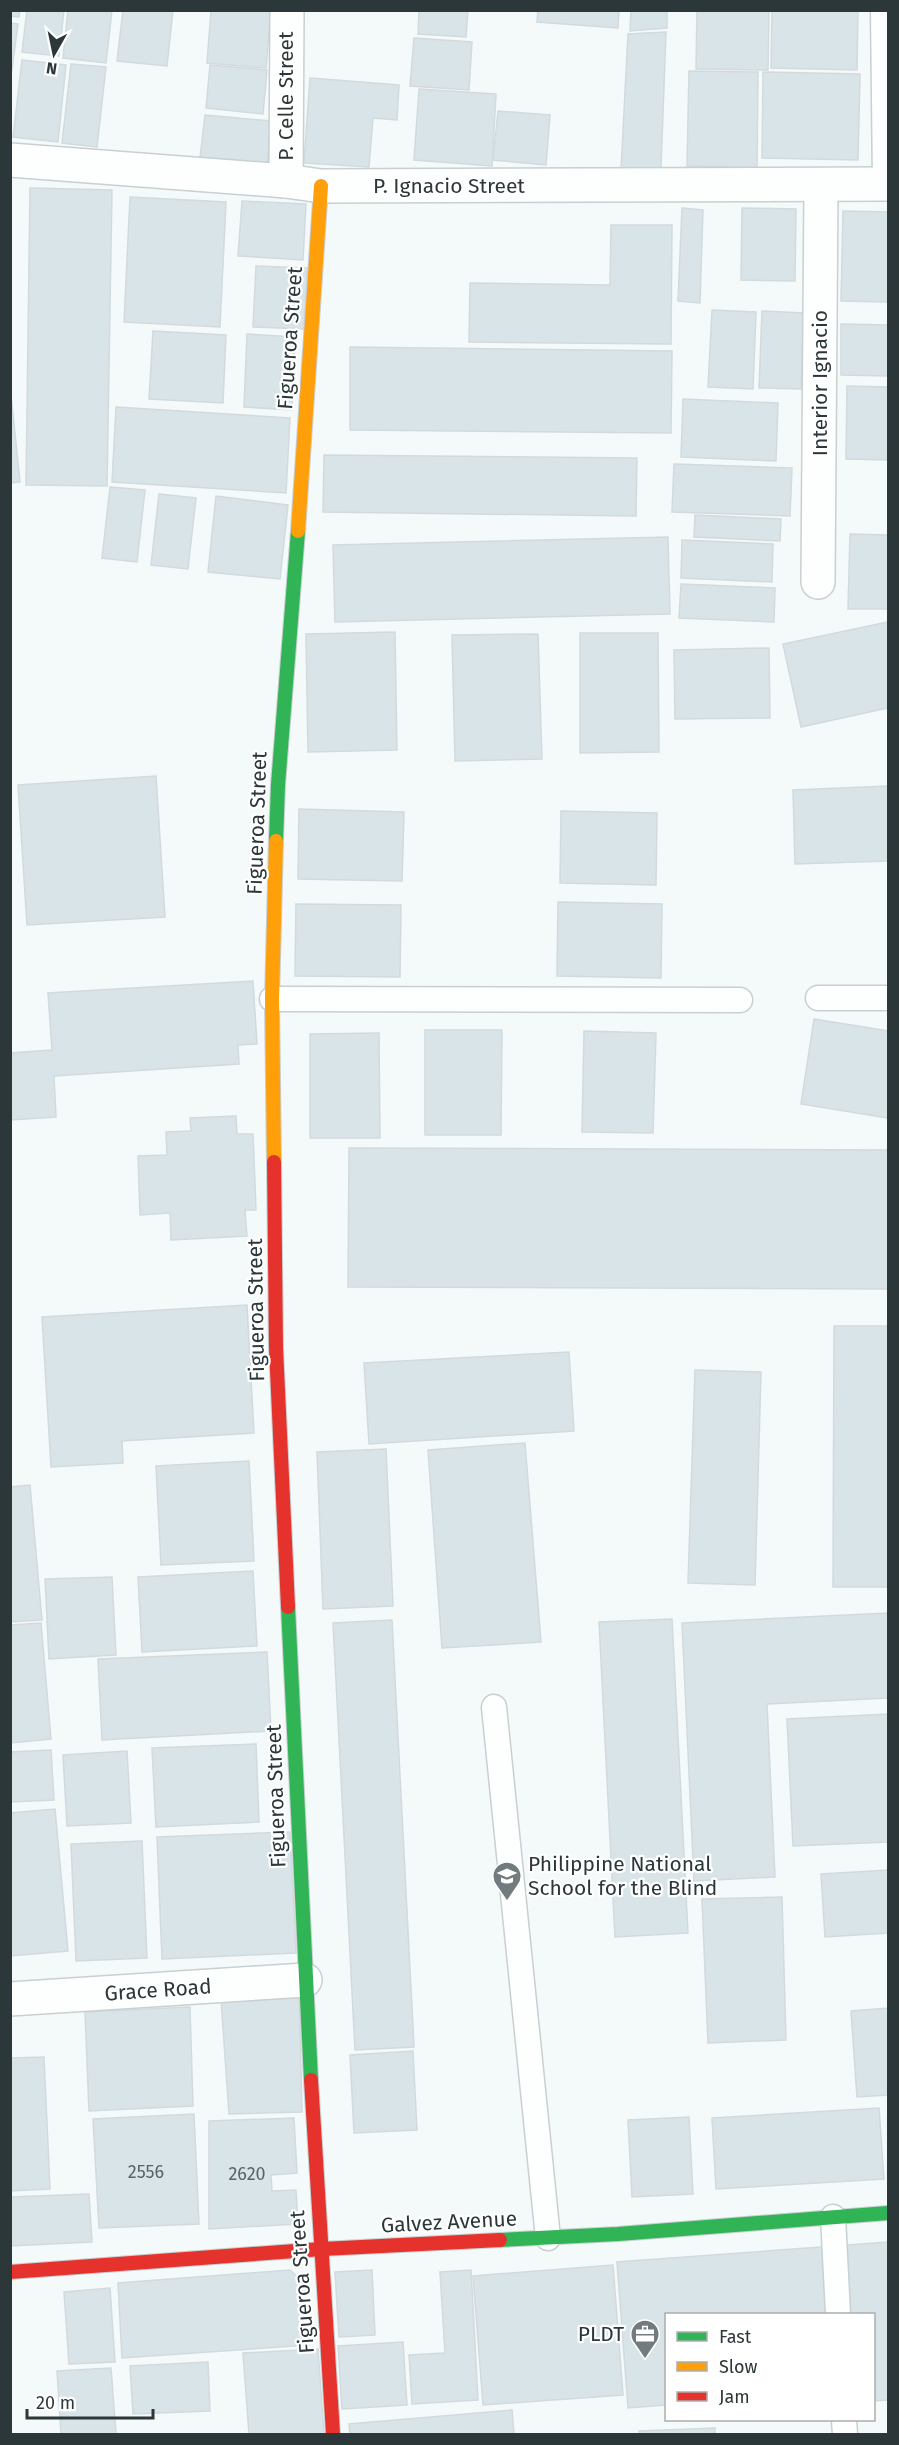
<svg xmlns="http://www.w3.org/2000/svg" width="899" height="2445" viewBox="0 0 899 2445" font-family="'Fira Sans',sans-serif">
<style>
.building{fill:#d9e4e9;stroke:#d3dadd;stroke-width:1.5}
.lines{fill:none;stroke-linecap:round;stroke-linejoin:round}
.lane-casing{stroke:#c8d0d1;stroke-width:27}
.street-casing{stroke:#c8d0d1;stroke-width:36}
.fast-casing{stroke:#c8d0d1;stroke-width:16}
.slow-casing{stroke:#c8d0d1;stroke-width:16}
.jam-casing{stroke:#c8d0d1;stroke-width:16}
.lane{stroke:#fdfefe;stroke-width:24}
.street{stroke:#fdfefe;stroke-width:33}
.fast{stroke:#30b455;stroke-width:14}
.slow{stroke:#ff9f0a;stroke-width:14}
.jam{stroke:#e5322d;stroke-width:14}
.labels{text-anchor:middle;stroke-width:4.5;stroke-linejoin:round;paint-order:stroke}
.number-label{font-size:18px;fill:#596467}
.street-label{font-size:21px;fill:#2c3739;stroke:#fff}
.poi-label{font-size:21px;fill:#2c3739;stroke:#fff;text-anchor:start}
</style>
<rect width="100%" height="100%" fill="#f4f9fa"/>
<g class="building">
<path d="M10 10H20L19 17 10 16Z"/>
<path d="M27 10H64L59 56 22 52Z"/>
<path d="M68 10H112L106 63 63 58Z"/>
<path d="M123 10H173L167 66 117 61Z"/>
<path d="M211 10H271L266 68 207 63Z"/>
<path d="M419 10H468L466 37 418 34Z"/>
<path d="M538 10H619L618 28 537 22Z"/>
<path d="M631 10H667V28L630 31Z"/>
<path d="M697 10H769L768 70 696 69Z"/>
<path d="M772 10H858L857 70 771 68Z"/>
<path d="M10 23 18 24 10 84Z"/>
<path d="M666 32 661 168 621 170 628 34Z"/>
<path d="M414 38 472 42 469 90 410 86Z"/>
<path d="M22 60 66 65 58 142 13 137Z"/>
<path d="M71 64 106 67 97 147 62 143Z"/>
<path d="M210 65 267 70 263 114 206 108Z"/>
<path d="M689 71 758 72 757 168 687 166Z"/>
<path d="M763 72 860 74 858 160 762 158Z"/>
<path d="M310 78 399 85 397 120 373 118 369 167 304 163Z"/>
<path d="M419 89 496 94 492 166 414 160Z"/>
<path d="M498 111 550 115 546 165 493 160Z"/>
<path d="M205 115 271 121 267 165 200 158Z"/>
<path d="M30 188 112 190 107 486 26 485Z"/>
<path d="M130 197 226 202 220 327 124 322Z"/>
<path d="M242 201 306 204 303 260 238 256Z"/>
<path d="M682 208 703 210 700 303 678 301Z"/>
<path d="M742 208 796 209 795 281 741 280Z"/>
<path d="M843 211 888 212V302L841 301Z"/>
<path d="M611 225H672L671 344 469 342 470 283 610 285Z"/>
<path d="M256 266 307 268 304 329 253 327Z"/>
<path d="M712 310 756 312 753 389 708 387Z"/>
<path d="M762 311 804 313 801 389 759 388Z"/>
<path d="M841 324 888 325V376L841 375Z"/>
<path d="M153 331 226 335 223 403 149 399Z"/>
<path d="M247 334 295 337 292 410 244 407Z"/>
<path d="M350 347 672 351 671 433 350 430Z"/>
<path d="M10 385 20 482 10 483Z"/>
<path d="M847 386 888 387V460L846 459Z"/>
<path d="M683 399 778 403 776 461 681 457Z"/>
<path d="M116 407 290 418 286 493 112 482Z"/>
<path d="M324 455 637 458 636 516 323 512Z"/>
<path d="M674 464 792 468 790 516 672 512Z"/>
<path d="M110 487 145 490 137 562 102 558Z"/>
<path d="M159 494 196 498 188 569 151 565Z"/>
<path d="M216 496 288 505 280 579 208 572Z"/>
<path d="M695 515 781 519 780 541 694 537Z"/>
<path d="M850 534 888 535V609H848Z"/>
<path d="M668 537 670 614 335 622 333 545Z"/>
<path d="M682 540 773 544 772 582 681 578Z"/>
<path d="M681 584 775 588 774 622 679 618Z"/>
<path d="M888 622V708L801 727 783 644Z"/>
<path d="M395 632 397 750 308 752 306 634Z"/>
<path d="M580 633H658L659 752 580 753Z"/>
<path d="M538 634 542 759 455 761 452 635Z"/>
<path d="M769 648 770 718 675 719 674 650Z"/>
<path d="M156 776 165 917 27 925 18 785Z"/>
<path d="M888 786V861L795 864 793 790Z"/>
<path d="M299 809 404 812 402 881 298 879Z"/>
<path d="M561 811 657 813 656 885 560 883Z"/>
<path d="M558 902 662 904 661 978 557 976Z"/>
<path d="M296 904 401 905 400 977 295 976Z"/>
<path d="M253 981 257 1044 238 1045 239 1064 54 1076 56 1117 10 1120V1053L52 1050 48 993Z"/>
<path d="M814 1019 888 1031V1118L801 1104Z"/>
<path d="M425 1030H502L501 1135H425Z"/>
<path d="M584 1031 656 1033 653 1133 582 1132Z"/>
<path d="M379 1033 380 1138H310V1034Z"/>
<path d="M236 1116 237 1134H253L256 1210H245L247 1236 171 1240 170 1213 140 1215 138 1156 167 1155 166 1132 191 1131 190 1118Z"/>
<path d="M349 1148 888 1150V1289L348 1287Z"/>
<path d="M247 1305 254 1433 122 1441 123 1463 51 1467 42 1317Z"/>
<path d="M834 1326H888V1587H833Z"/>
<path d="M569 1352 574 1431 369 1444 364 1363Z"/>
<path d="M695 1370 761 1372 755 1585 688 1583Z"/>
<path d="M525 1443 541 1642 442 1648 428 1450Z"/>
<path d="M386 1449 393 1606 323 1609 317 1452Z"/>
<path d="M249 1461 254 1561 161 1565 156 1466Z"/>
<path d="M30 1485 42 1620 10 1622V1487Z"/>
<path d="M253 1571 257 1646 142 1652 138 1577Z"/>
<path d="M112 1577 116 1655 49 1659 45 1579Z"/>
<path d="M888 1613V1698L767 1704 775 1877 694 1881 682 1623Z"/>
<path d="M672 1619 688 1933 615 1937 599 1622Z"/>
<path d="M392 1620 414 2047 355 2050 333 1623Z"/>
<path d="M41 1623 51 1739 10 1743V1625Z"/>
<path d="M267 1652 271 1731 102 1740 98 1659Z"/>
<path d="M888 1714V1842L793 1846 787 1719Z"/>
<path d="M256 1744 259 1822 156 1827 152 1748Z"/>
<path d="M51 1750 54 1800 10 1802V1752Z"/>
<path d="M127 1751 131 1823 67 1826 63 1755Z"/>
<path d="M55 1809 68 1951 10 1956V1813Z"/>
<path d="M290 1832 296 1953 162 1959 157 1837Z"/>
<path d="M142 1841 147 1958 76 1961 71 1844Z"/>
<path d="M888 1870V1933L825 1937 821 1874Z"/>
<path d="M782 1897 786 2040 708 2043 702 1899Z"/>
<path d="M299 1989 302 2112 229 2114 221 1999Z"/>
<path d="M190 2007 193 2106 89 2111 85 2012Z"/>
<path d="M888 2008V2095L857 2097 851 2011Z"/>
<path d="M413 2051 417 2130 354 2133 350 2055Z"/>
<path d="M44 2057 50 2189 10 2191V2058Z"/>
<path d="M879 2108 884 2179 716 2189 712 2118Z"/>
<path d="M194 2114 199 2224 99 2228 93 2119Z"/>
<path d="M689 2117 693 2194 632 2197 628 2120Z"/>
<path d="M294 2118 297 2173 271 2175 272 2191 296 2190 298 2224 209 2229V2121Z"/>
<path d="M89 2194 92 2242 10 2246V2197Z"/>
<path d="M888 2242V2400L874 2401V2314H666V2405L628 2408 617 2262Z"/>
<path d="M613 2265 623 2395 483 2405 473 2276Z"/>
<path d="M290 2270 306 2284 309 2345 122 2358 118 2283Z"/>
<path d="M372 2270 375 2335 339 2337 335 2272Z"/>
<path d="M471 2270 478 2400 412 2404 409 2355 445 2353 440 2272Z"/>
<path d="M110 2288 115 2362 69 2364 64 2292Z"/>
<path d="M403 2342 407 2405 342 2409 338 2346Z"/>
<path d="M318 2349 324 2434H249L243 2353Z"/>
<path d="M208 2362 210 2411 133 2414 130 2366Z"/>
<path d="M111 2368 116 2434H61L57 2371Z"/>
<path d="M512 2410 514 2434H350L349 2424Z"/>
<path d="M715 2428V2434H640L639 2431Z"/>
</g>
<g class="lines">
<g class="lane-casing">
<g id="lane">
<path d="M883 10 885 184"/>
<path d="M818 998H888"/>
<path d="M272 999 740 1000"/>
<path d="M494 1707 548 2238"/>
<path d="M833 2217 838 2314"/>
<path d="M844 2420 845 2434"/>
</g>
</g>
<g class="street-casing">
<g id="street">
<path d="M10 160 286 181 321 186 888 184"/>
<path d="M286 181 287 10"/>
<path d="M818 582 821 185"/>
<path d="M10 1999 305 1980"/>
</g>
</g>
<g class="fast-casing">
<g id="fast">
<path d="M276 841 278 785 298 531"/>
<path d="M288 1607 311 2080"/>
<path d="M500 2240 618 2234 888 2213"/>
</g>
</g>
<g class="slow-casing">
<g id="slow">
<path d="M298 531 321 186"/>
<path d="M274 1162 272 999 276 841"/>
</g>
</g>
<g class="jam-casing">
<g id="jam">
<path d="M274 1162 276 1348 288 1607"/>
<path d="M311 2080 333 2434"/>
<path d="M10 2272 322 2249 500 2240"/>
</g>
</g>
<use href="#lane" class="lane"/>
<use href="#street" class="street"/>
<use href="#fast" class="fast"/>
<use href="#slow" class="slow"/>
<use href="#jam" class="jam"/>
</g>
<defs>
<g id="school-pin" transform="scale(1.5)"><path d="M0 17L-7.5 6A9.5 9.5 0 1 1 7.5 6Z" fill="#727b7d" stroke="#fff"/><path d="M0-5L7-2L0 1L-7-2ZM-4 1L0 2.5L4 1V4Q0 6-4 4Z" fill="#fff"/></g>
<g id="office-pin" transform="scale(1.5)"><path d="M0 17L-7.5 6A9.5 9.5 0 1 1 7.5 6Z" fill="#727b7d" stroke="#fff"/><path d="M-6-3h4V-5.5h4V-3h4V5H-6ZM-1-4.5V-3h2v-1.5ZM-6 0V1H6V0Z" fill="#fff"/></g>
</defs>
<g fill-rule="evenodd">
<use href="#school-pin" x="507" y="1876"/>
<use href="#office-pin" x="645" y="2334"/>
</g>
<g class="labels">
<g class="number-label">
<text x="146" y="2178">2556</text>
<text x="247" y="2180">2620</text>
</g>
<g class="street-label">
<text transform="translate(286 96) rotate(-90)" y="7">P. Celle Street</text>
<text x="449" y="193">P. Ignacio Street</text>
<text transform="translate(290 338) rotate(-86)" y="7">Figueroa Street</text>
<text transform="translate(820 383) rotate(-90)" y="7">Interior Ignacio</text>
<text transform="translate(257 823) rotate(-88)" y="7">Figueroa Street</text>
<text transform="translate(256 1310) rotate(-91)" y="7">Figueroa Street</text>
<text transform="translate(276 1796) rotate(-92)" y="7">Figueroa Street</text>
<text transform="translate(158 1990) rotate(-4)" y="7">Grace Road</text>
<text transform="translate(449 2222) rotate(-3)" y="7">Galvez Avenue</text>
<text transform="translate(302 2282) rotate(-94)" y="7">Figueroa Street</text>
</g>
<g class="poi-label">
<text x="528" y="1871">Philippine National<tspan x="528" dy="24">School for the Blind</tspan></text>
<text x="624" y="2341" text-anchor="end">PLDT</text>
</g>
</g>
<rect width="899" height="2445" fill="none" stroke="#2c3739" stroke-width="24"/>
<rect x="665" y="2313" width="210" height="108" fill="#ffffff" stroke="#abafb0" stroke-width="1.5"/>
<rect x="677" y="2332" width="30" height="9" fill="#30b455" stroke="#abafb0" stroke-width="1.5"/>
<text x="719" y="2343" font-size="18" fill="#2c3739">Fast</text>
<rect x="677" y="2362" width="30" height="9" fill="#ff9f0a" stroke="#abafb0" stroke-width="1.5"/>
<text x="719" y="2373" font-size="18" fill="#2c3739">Slow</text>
<rect x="677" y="2392" width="30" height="9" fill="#e5322d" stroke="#abafb0" stroke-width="1.5"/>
<text x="719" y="2403" font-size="18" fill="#2c3739">Jam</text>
<g transform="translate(54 54) rotate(189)" stroke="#ffffff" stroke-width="4.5" paint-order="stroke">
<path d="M0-4.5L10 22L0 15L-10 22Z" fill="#2c3739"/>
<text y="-9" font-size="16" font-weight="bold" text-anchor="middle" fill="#2c3739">N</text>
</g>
<path d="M27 2409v9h126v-9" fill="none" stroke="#2c3739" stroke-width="3"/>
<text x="36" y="2409" font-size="18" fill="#2c3739" stroke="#ffffff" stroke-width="4.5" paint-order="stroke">20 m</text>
</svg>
